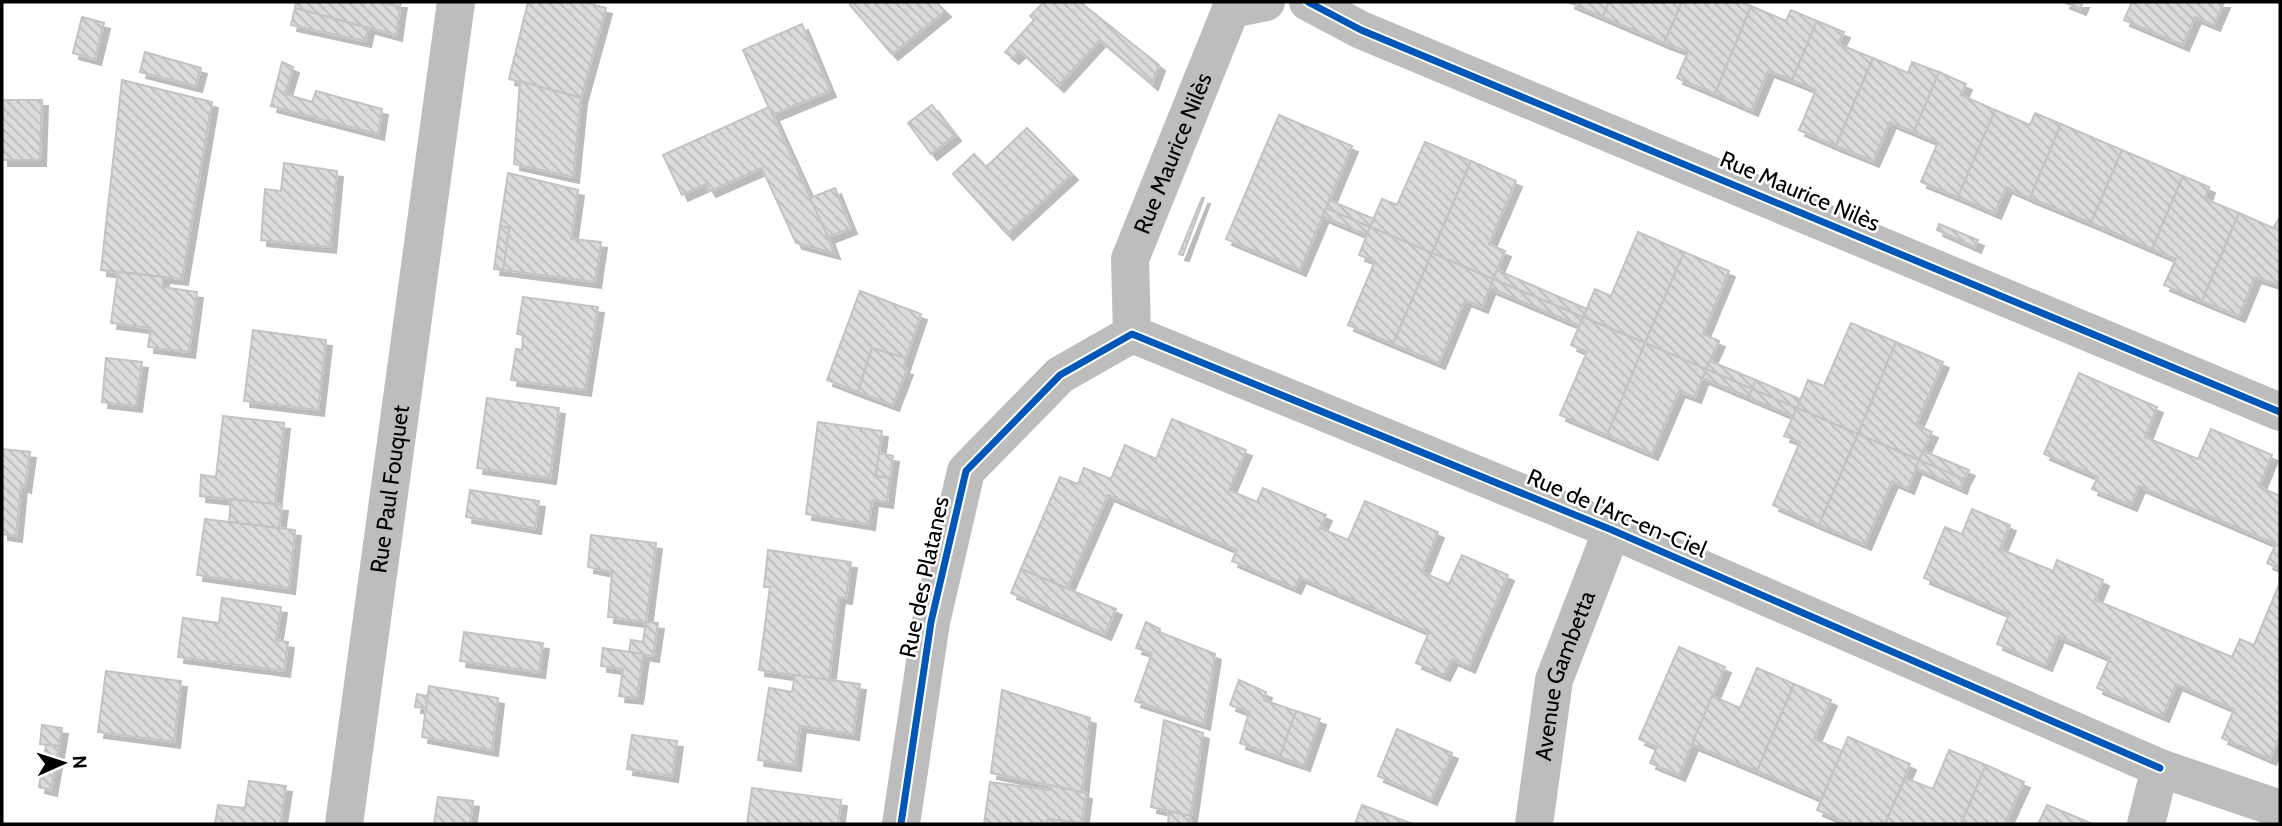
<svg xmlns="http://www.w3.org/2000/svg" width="2282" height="826" viewBox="0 0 2282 826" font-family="Cabin,sans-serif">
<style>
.building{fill:url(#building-back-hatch);stroke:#c3c3c3;stroke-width:2;filter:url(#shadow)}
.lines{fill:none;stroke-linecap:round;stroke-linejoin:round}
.minor{stroke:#bdbdbd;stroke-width:38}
.cycleway-casing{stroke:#fff;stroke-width:11}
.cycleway{stroke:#0057b8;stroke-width:7}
.labels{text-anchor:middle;stroke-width:5;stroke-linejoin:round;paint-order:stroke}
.street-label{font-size:23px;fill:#000;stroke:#fff}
</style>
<defs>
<pattern id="building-back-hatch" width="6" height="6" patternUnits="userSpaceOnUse" patternTransform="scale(1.75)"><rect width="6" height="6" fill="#dbdbdb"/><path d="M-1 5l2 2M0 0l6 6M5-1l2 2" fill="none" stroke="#bababa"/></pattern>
<filter id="shadow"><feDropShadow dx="6" dy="6" stdDeviation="0" flood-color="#0004"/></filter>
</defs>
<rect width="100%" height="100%" fill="#fff"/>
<g class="building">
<path d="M296 2H380L400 7 396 35 295 8Z"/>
<path d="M380 2H401L400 7Z"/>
<path d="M528 2H583L606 8 581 98 509 79Z"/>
<path d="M853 2H936L945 11 892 54 850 5Z"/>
<path d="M1044 2H1080L1159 65 1152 84 1100 40 1058 86 1020 51 1013 58 1005 52 1034 20 1030 16Z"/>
<path d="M1568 2H1609L1603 17Z"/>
<path d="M1609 2H1682L1664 43 1603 17Z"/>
<path d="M1682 2H1740L1751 6 1715 94 1677 78 1688 52 1664 43Z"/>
<path d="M2063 2H2083L2080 9Z"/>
<path d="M2132 2H2224L2214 25 2195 17 2183 45 2124 20Z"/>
<path d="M1751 6 1786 21 1791 10 1817 21 1792 80 1768 71 1752 110 1715 94Z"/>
<path d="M295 8 368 28 365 41 291 25Z"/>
<path d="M82 17 104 23 95 59 73 53Z"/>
<path d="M1817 21 1844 32 1838 44 1873 58 1836 146 1799 130 1816 90 1792 80Z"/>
<path d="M802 24 830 91 772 115 743 50Z"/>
<path d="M145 52 201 68 196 86 140 72Z"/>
<path d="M1873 58 1908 73 1912 62 1939 72 1914 132 1890 122 1873 161 1836 146Z"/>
<path d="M282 62 293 67 285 94 312 102 316 91 382 109 378 134 271 106Z"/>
<path d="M1939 72 1966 84 1961 95 1995 110 1958 197 1921 182 1938 142 1914 132Z"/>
<path d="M122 80 212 102 182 279 101 270Z"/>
<path d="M520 81 581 98 573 177 514 164Z"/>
<path d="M2 100H42L40 160H2Z"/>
<path d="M932 105 955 135 931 154 908 123Z"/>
<path d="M769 107 828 237 834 253 796 243 762 168 710 191 706 184 682 195 663 155Z"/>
<path d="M1995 110 2030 125 2035 113 2061 124 2030 198 2006 187 1995 213 1958 197Z"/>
<path d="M1279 115 1352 146 1300 270 1226 239Z"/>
<path d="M2061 124 2122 150 2091 223 2030 198Z"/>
<path d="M1027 128 1072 174 1007 234 953 174 974 154 986 167Z"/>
<path d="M1425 142 1471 161 1432 253 1370 227 1382 199 1397 205Z"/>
<path d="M2122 150 2183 176 2152 249 2091 223Z"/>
<path d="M1471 161 1516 181 1489 244 1505 251 1493 279 1432 253Z"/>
<path d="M284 163 337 171 330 247 261 240 265 189 281 191Z"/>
<path d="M508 173 578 190 571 239 601 242 595 282 503 270 509 228 500 226Z"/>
<path d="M2183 176 2209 187 2205 199 2239 213 2202 301 2164 285 2176 259 2152 249Z"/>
<path d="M835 188 851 228 828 237 810 198Z"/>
<path d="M1202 198H1204L1183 255 1179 254Z"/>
<path d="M1329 200 1374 219 1370 227 1326 208Z"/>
<path d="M1326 208 1370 227 1367 235 1322 216Z"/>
<path d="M2239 213 2273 228 2280 217V285L2255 277 2239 316 2202 301Z"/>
<path d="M1939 224 1978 240 1975 247 1937 230Z"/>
<path d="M500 226 509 228 503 270 494 269Z"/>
<path d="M1370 227 1432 253 1393 344 1348 325 1375 261 1359 255Z"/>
<path d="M1638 232 1684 252 1645 343 1583 317 1595 289 1611 296Z"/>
<path d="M1684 252 1729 271 1703 334 1719 341 1706 369 1645 343Z"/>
<path d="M1432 253 1493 279 1482 307 1465 300 1439 363 1393 344Z"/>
<path d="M1497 270 1587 309 1583 317 1493 279Z"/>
<path d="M118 272 163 277V287L197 292 189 352 148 347 151 328 111 323Z"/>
<path d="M1493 279 1583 317 1580 326 1490 288Z"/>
<path d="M860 291 921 314 906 358 872 348 858 392 827 380Z"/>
<path d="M523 297 598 307 585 390 511 380 516 349 522 350 523 335 517 334Z"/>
<path d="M1583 317 1645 343 1607 435 1560 415 1587 352 1571 345Z"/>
<path d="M1851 323 1896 342 1858 434 1797 408 1808 380 1824 386Z"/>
<path d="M253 330 326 340 318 410 244 401Z"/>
<path d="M1896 342 1943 362 1916 425 1932 432 1919 460 1858 434Z"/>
<path d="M1645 343 1706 369 1695 397 1679 391 1652 454 1607 435Z"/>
<path d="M872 348 906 358 903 368 907 369 893 405 858 392Z"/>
<path d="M106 358 142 362 136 406 102 402Z"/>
<path d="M1710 361 1756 380 1752 389 1706 369Z"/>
<path d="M1706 369 1752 389 1748 397 1703 378Z"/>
<path d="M2079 373 2157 407 2145 437 2198 459 2211 429 2272 455 2259 487 2280 496V569L2267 563 2276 544 2139 486 2131 505 2092 489 2098 477 2044 454Z"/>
<path d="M1756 380 1800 399 1797 408 1752 389Z"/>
<path d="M1752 389 1797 408 1793 416 1748 397Z"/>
<path d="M487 398 559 408 550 478 477 468Z"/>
<path d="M1797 408 1858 434 1819 525 1773 505 1800 442 1784 436Z"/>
<path d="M223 416 284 423 275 504 200 496 201 475 216 477Z"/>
<path d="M1172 419 1246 450 1229 490 1257 502 1263 488 1326 515 1320 528 1348 540 1365 501 1438 532 1422 572 1449 584 1462 555 1508 575 1469 667 1452 659 1444 675 1416 663 1429 632 1300 577 1295 588 1232 561 1237 550 1108 495 1067 588 1021 569 1060 477 1078 484 1084 468 1111 479 1125 445 1156 459Z"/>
<path d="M818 422 882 431 876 476 890 478 887 502 872 500 869 524 806 514Z"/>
<path d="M1858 434 1919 460 1908 488 1892 481 1865 544 1819 525Z"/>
<path d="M2 449 30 452 25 487 21 485 16 536 2 534Z"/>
<path d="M1923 451 1969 470 1964 479 1919 460Z"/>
<path d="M879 453 893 456 890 478 876 476Z"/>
<path d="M1919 460 1964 479 1961 488 1916 468Z"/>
<path d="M470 490 539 501 535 528 466 517Z"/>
<path d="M231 499 282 505 279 528 229 522Z"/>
<path d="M1972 509 2010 525 2000 549 2053 571 2057 560 2103 580 2095 600 2232 657 2240 639 2254 645 2280 582V734L2270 759 2222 738 2234 709 2176 684 2163 716 2097 688 2110 658 2058 636 2046 665 1997 644 2009 614 1924 578 1945 527 1962 534Z"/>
<path d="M205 519 295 530 289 588 197 575Z"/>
<path d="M591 535 656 543 646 622 608 617 612 572 588 567Z"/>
<path d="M768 550 851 562 846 598 839 597 829 680 759 670 770 587H764Z"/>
<path d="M1021 569 1116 609 1105 634 1011 593Z"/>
<path d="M222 598 281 607 276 640 288 642 284 671 178 657 183 618 219 623Z"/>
<path d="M646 622 658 623 653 656 629 652 631 640 643 642Z"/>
<path d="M1146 622 1160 629 1159 632 1215 654 1204 724 1135 701 1152 653 1136 648Z"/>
<path d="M464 632 543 643 539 672 460 661Z"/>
<path d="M1679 647 1725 667 1679 775 1650 763 1657 747 1639 739Z"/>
<path d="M603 648 643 654 637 698 619 696 623 669 601 666Z"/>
<path d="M1757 668 1794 684 1757 771 1692 744 1712 696 1740 708Z"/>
<path d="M106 671 181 681 174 742 98 732Z"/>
<path d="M795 675 860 684 853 734 800 726 795 765 758 760 769 688 792 692Z"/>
<path d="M1239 680 1266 692 1264 700 1296 711 1280 757 1240 743 1249 712 1230 705Z"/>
<path d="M1794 684 1831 700 1814 739 1842 751 1822 799 1757 771Z"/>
<path d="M429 686 498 698 492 750 422 737Z"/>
<path d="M1002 690 1090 718 1082 792 991 773Z"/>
<path d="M417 694 427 696 426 708 415 707Z"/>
<path d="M1296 711 1320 719 1304 765 1280 757Z"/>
<path d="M1164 720 1203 733 1191 816 1151 807Z"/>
<path d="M42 725 62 728 59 746 40 744Z"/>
<path d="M1397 729 1452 753 1431 799 1378 776Z"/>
<path d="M632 735 677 741 672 776 627 769Z"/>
<path d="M1848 737 1910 764 1885 824H1849L1817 810Z"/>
<path d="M46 745 59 746 51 790 39 787Z"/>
<path d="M1949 750 1986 765 1961 824H1885L1905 778 1933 789Z"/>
<path d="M1986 765 2024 782 2006 821 2015 824H1961Z"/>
<path d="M249 781 286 786 280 824H215L218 805 245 808Z"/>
<path d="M990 782 1049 790 1050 785 1086 793 1082 823 1048 819 1047 824H984Z"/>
<path d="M752 788 841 800 838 824H747Z"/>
<path d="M438 797 473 801 470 824H434Z"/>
<path d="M1362 805 1413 824H1355Z"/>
<path d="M2047 805 2093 824H2038Z"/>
<path d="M1169 811 1191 816 1190 824H1168Z"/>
<path d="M1048 819 1082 823 1081 824H1047Z"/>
</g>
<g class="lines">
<g class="minor">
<path d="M1308 2 1361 30 2280 412"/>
<path id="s1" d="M1132 334 1130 259 1231 9 1266 2"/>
<path id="s2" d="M344 824 456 2"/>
<path d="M901 824 931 622 966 471 1060 375 1132 334 1612 530 2160 768"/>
<path id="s3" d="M1534 824 1554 680 1612 530"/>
<path d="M2146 824 2160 768 2280 809"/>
</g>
<g class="cycleway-casing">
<g id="cycleway">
<path d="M1308 2 1361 30 2280 412"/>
<path d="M901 824 931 622 966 471 1060 375 1132 334 1612 530 2160 768"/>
</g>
</g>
<use href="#cycleway" class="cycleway"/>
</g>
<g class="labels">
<g class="street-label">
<text dy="8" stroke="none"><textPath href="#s1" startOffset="189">Rue Maurice Nilès</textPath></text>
<text transform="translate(1800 191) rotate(23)" y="8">Rue Maurice Nilès</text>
<text dy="8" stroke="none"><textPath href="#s2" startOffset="338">Rue Paul Fouquet</textPath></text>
<text transform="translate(1617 513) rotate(23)" y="8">Rue de l'Arc-en-Ciel</text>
<text transform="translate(924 577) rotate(-78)" y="8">Rue des Platanes</text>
<text dy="8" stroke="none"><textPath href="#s3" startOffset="152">Avenue Gambetta</textPath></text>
</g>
</g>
<rect width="2282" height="826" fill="none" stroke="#000000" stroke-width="7"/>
<g transform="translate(63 763) rotate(87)" stroke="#ffffff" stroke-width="5" paint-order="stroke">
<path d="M0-5L12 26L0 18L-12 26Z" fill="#000000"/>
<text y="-10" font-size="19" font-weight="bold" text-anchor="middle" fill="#000000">N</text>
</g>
</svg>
